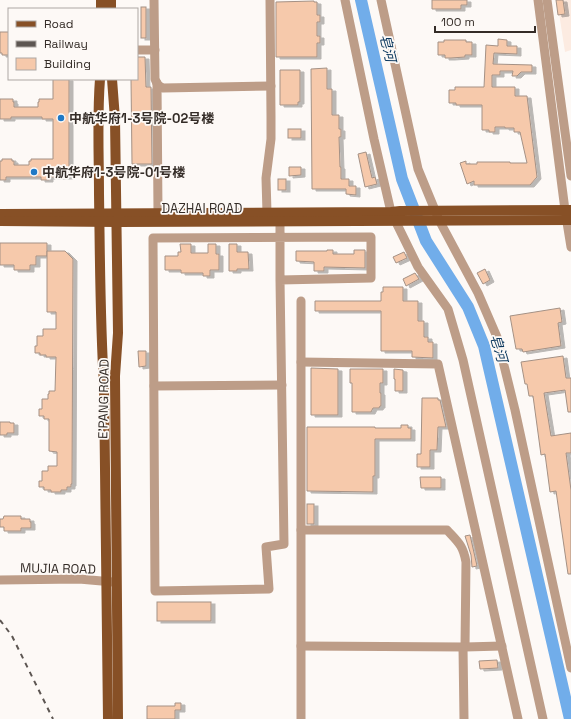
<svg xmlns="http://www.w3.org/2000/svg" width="571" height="719" viewBox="0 0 571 719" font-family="'Space Grotesk','Noto Sans SC',sans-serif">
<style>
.built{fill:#fcebe1}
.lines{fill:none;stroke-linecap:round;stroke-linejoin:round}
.river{stroke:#71adea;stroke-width:12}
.building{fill:#f6c9ab;stroke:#a49185;filter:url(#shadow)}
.minor{stroke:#bd9d88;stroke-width:9}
.major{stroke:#875026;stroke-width:10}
.rail{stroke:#5d5652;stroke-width:2;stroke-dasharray:5 5;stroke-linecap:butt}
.poi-dot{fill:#1f79c6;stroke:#fdf9f6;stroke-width:1.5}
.labels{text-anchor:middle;stroke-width:3.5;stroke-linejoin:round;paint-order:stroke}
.poi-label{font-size:13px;font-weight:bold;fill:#342c27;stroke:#fdf9f6;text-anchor:start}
.street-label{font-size:13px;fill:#342c27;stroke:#fdf9f6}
.water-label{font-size:14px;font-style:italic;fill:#09365d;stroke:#fdf9f6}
</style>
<defs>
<filter id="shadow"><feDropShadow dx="4" dy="2" stdDeviation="0" flood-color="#0004"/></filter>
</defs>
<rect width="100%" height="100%" fill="#fdf9f6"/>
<path class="built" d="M557 0H571V50L565 52Z"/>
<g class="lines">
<path class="river" d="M361 0 402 179 426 241 468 307 484 346 570 719"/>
</g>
<g class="building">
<path d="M432 0H467V5H461V9H432Z"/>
<path d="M556 0H563L565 14 558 15Z"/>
<path d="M314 1V2H317V15H320V22H317V36H320V43H317V57H276V2Z"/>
<rect x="141" y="7" width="5" height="31"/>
<path d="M0 32H9V55H2V53H0Z"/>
<path d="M498 39 507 40V46H517V54L494 53 493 64 532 65V72H521L517 76H512L513 71H500V75H492V87H515V96H527L537 177 530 185H474V181L467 184 460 163 466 161V164H477V162H510V163H527L520 132H514V128H505V127H495V132H489V130H482V105H456V103H449V90H455V87H484L486 45 498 46Z"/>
<path d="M444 40H466V42H472V55H465V57L451 58H445V55H438V42H444Z"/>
<path d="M137 57H145L146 87H151L152 164H132L131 79H137Z"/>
<path d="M327 68V89H332V115H339V129H341V137H339L340 167H341V179H349V186H356V195L346 194V189H312L311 69Z"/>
<path d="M280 70H300V102H298V105H280Z"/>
<path d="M53 79H69V177H49V180H41V177H6V180H0V161H2V159H12V161H14V165H29V161H31V159H53V119H42V117H11V119H0V99H13V102H14V107H38V102H39V99H53Z"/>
<rect x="288" y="129" width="13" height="9"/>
<path d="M366 152 372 178 375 177 377 184 365 187 358 154Z"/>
<path d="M289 167H301V175L289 176Z"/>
<rect x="278" y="179" width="8" height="11"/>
<path d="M0 243H47V256H36V265H30V270H14V265H0Z"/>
<path d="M180 244H191V253H208V244H216V254H219V270H210V276H203V273H181V270H165V256H178V252H181Z"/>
<path d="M229 244H237V252H248L249 269H237V271H229Z"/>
<path d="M327 250H333V254H354V250H365V268L324 267V271H314V262L296 261V251H327Z"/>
<path d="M47 251H65L73 259 72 484H71V487H67V490H61V492H51V490H44V487H39V481H42V471H48V466H57V452L49 451V419H44V416H39V409H42V399H48V394H49V391H55L56 357H46V355H40V353H35V346H37V336H43V329H56V312H47Z"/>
<path d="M404 252 407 258 396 263 393 257Z"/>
<path d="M485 269 490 280 483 284 477 273Z"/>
<path d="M415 273 419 279 406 286 403 279Z"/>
<path d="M383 287H403V301H418V321H424V337H428V342H433V358L412 357V351H381V311H315V301H381V292H383Z"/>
<path d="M560 308 562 322 558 323 561 346 523 352 522 349H516L510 316Z"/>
<path d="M138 351H146V366L139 367Z"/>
<path d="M563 356 566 378H571V412H568L565 390 544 393 551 436 571 433V453H566L571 490V574H568L556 491 550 492 545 454 541 455 533 396H529L527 384H525L521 362Z"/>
<path d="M311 368 338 369V415H311Z"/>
<path d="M350 369H383V383H380V393H381V406H380L379 408H373L371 412H352V383H350Z"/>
<path d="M394 369 403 370V391H395V379H394Z"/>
<path d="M422 398H438V400H440L446 427H438L437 450H430V467H417V454H421Z"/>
<path d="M0 422H10V423H14V433H7V435H0Z"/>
<path d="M401 425H408V428H411V439H375V476H373V492L307 491V427H375V428H401Z"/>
<path d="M420 477H441V488H421Z"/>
<rect x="307" y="504" width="7" height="20"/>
<path d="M4 516H21V519H30V522H31V528H21V531H4V527H0V519H3Z"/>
<path d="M470 535 477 566 472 567 471 555 465 536Z"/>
<rect x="157" y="602" width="54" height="19"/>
<path d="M497 660 498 668 480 669 479 661Z"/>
<path d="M175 703H181V710H175V719H147V706H175Z"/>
</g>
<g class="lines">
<g class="minor">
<path d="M154 0 155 79C157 84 158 86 163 88L271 86"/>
<path d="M345 0 374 139 391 212 418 267 448 309 463 360 543 719"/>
<path d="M381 0 418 169 439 220 478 293 497 337 515 410 571 668"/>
<path d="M538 0 565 210 571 247"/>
<path d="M547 0 571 176"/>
<path d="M137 50H155"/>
<path d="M157 83 158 213"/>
<path d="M267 213 266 178 271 139V117L270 0"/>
<path d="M280 221V280L284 544 266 547 269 589 155 591 153 238 371 237V278L280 280"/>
<path d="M301 301V719"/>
<path d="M301 362 438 364 518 719"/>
<path d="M154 386 282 385"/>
<path d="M301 530H447C458 542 463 545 466 562L465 647"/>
<path d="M0 580 79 579 113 582"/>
<path d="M301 646 465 647 502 646"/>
<path d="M463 647 464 719"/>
</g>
<g class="major">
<path d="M101 0V9"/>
<path d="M111 0V9"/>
<path d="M100 79C97 117 99 156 99 194 100 258 100 322 104 385L108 719"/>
<path d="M112 79 115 119 118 333 115 376 118 719"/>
<path d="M0 214 391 212 400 211 571 210"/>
<path d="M0 221 117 222 571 220"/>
</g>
<path class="rail" d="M0 620 12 636 53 719"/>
</g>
<g class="poi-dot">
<circle cx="61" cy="118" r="4"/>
<circle cx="34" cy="172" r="4"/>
</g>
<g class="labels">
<g class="poi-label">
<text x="69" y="123">中航华府1-3号院-02号楼</text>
<text x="42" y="177">中航华府1-3号院-01号楼</text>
</g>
<g class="street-label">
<text x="202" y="213">DAZHAI ROAD</text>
<text transform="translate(103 399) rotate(-89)" y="5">E'PANG ROAD</text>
<text transform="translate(58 568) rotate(1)" y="5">MUJIA ROAD</text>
</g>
<g class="water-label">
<text transform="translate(388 48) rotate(77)" y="5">皂河</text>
<text transform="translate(499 348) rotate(74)" y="5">皂河</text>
</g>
</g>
<rect x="8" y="8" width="130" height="72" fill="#fdf9f6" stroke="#ada7a3"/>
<rect x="16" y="21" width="20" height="6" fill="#875026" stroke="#ada7a3"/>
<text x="44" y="28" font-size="12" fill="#342c27">Road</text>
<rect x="16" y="41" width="20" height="6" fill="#5d5652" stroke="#ada7a3"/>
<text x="44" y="48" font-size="12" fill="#342c27">Railway</text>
<rect x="16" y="58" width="20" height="12" fill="#f6c9ab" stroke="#ada7a3"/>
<text x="44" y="68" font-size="12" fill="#342c27">Building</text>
<path d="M435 26v6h100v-6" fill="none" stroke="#342c27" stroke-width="2"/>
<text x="441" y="26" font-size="12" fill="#342c27" stroke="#fdf9f6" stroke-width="3" paint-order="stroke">100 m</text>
</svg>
